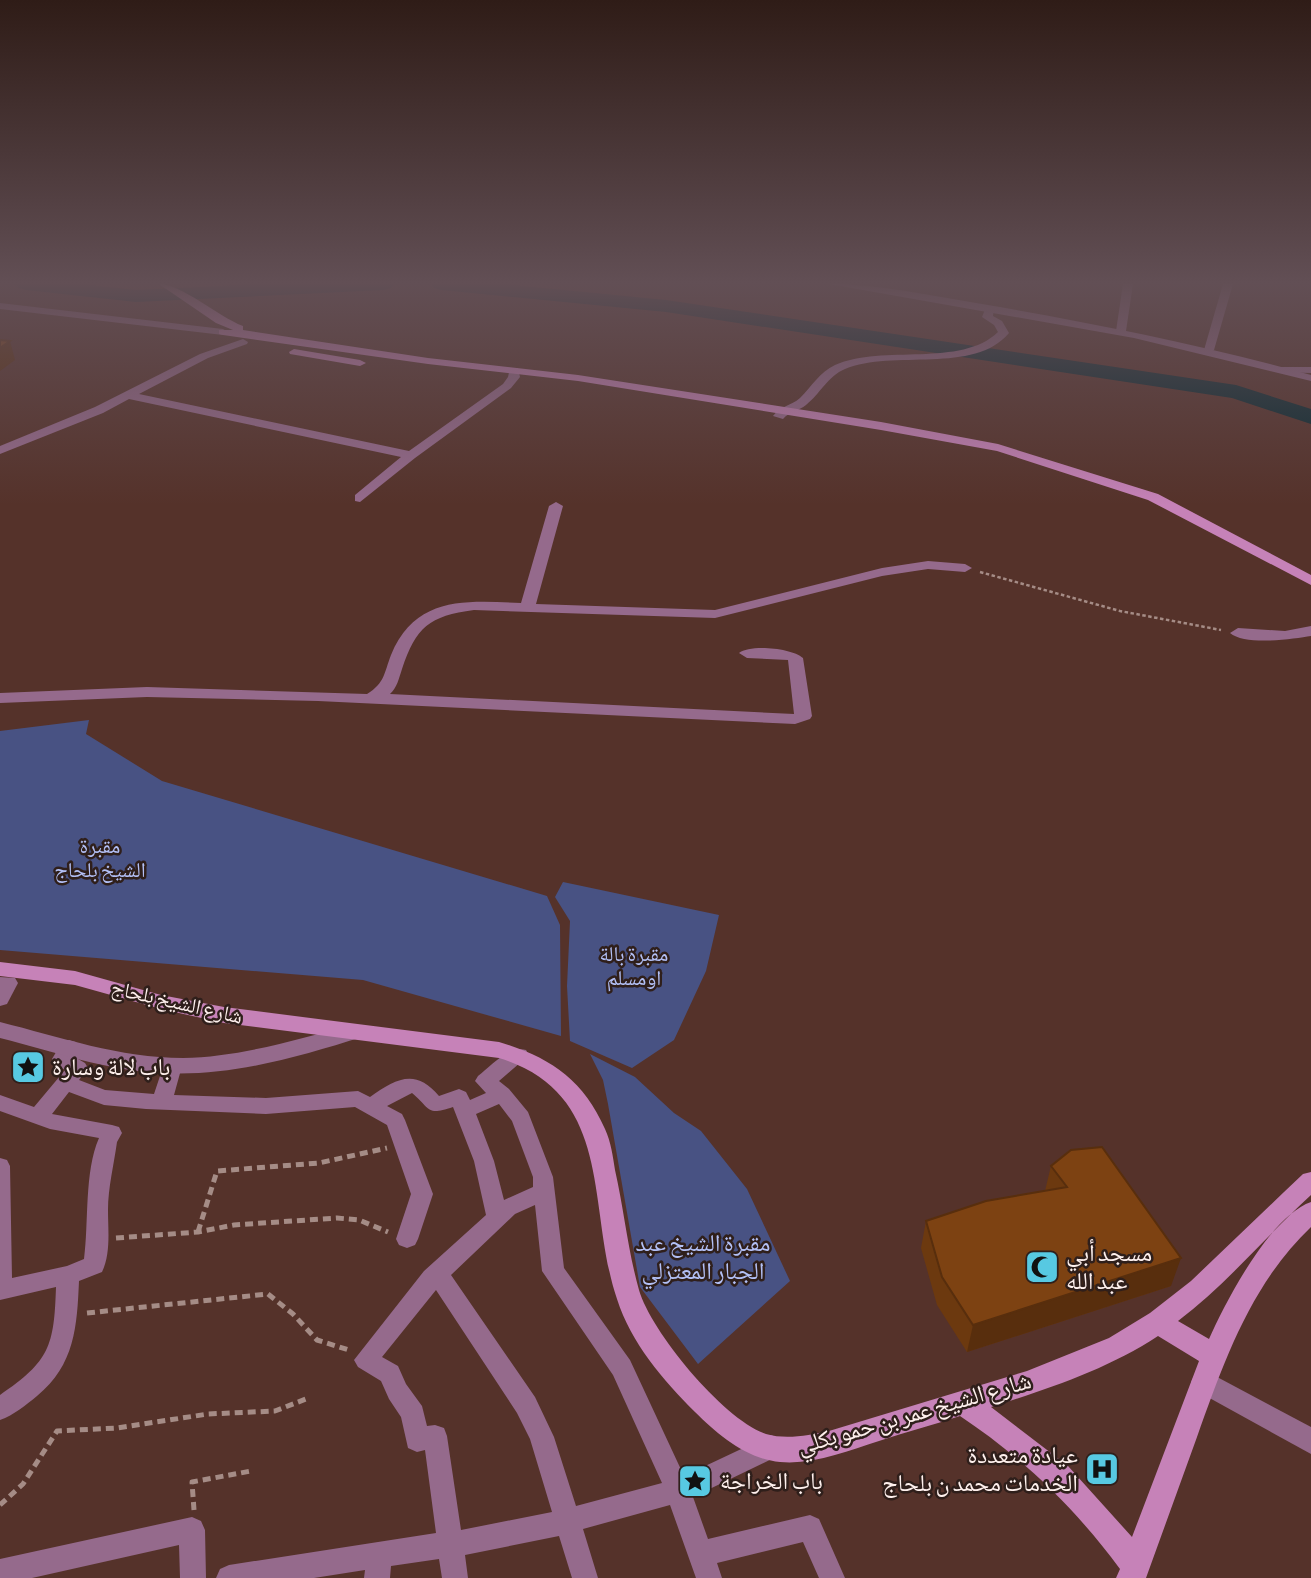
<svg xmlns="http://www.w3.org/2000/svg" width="1311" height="1578" viewBox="0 0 1311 1578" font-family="'Asap Condensed','Noto Naskh Arabic',sans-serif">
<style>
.green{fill:#485283}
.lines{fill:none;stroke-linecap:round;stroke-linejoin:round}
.river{fill:#072930;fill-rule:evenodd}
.path-far1{stroke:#a58c86;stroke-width:2.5;stroke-dasharray:3.5 2.5;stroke-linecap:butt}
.path{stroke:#a58c86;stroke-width:5;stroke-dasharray:8 5;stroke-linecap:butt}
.pedestrian{fill:#956a8c;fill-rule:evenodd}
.minor{fill:#956a8c;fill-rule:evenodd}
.tertiary{fill:#956a8c;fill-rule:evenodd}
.secondary{fill:#c682b8;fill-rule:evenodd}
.wall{fill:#6c390f}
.shaded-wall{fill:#582e0d}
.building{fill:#7d4212;stroke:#582e0d;stroke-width:2}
.labels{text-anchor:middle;stroke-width:5;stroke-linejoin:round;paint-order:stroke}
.park-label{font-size:21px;fill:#b3c0f6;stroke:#2f1f1b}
.street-label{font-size:21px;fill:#fef0ed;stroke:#2f1f1b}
.near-poi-label{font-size:24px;fill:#fef0ed;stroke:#2f1f1b;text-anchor:start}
.near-park-label{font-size:24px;fill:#b3c0f6;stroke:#2f1f1b}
.near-street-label{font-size:24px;fill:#fef0ed;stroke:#2f1f1b}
</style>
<rect width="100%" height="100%" fill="#55322a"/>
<g class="green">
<path d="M89 720 86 734 162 781 547 896 560 925 561 1036 363 980 0 950V731Z"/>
<path d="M563 882 719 915 706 971 674 1040 632 1068 570 1041 567 986 570 921 555 897Z"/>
<path d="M590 1054 635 1077 674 1113 701 1131 747 1189 790 1281 698 1364 640 1287 608 1104 603 1080Z"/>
</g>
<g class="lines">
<g class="river">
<path d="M16 284H81L136 290 259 284H394L391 288 384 290 136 302 26 290 19 288Z"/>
<path d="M431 284H503L666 300 1236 385 1311 409V424L1232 398 666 312 441 290 434 288Z"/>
</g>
<path class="path-far1" d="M980 572 1120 611 1221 630"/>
<g class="path">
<path d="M198 1232 217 1171 319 1163 387 1148"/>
<path d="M116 1238 198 1232 234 1225 337 1218 359 1220 388 1232"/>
<path d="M87 1313 268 1294 293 1314 317 1340 349 1350"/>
<path d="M0 1505 23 1484 57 1431 117 1428 208 1414 275 1411 306 1399"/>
<path d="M194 1510 192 1482 251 1471"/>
</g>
<g class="pedestrian">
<path d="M0 977 15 978 18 983 7 1004 0 1006Z"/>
<path d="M69 1040 76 1042 79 1047 73 1056 85 1063 88 1068 79 1080 105 1090 154 1094 165 1061 172 1059 179 1061 182 1066 174 1095 266 1098 358 1091 370 1097C396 1078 416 1068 439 1096L459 1089 466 1092 470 1100 486 1093 475 1081 478 1076C491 1066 509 1045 526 1050L529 1055 499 1081 509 1089 528 1112 553 1177 564 1268 630 1360 684 1476 771 1435 780 1439 783 1447 780 1455 693 1497 708 1539 810 1515 819 1519 845 1578H819L803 1542 717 1563 722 1578H696L670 1505 583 1529 598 1578H572L559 1536 465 1555 468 1578H442L439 1559 391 1566 390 1578H364L365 1570 314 1578H216L220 1569 229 1565 436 1533 425 1450 417 1452 408 1448 401 1417 389 1399 381 1381 358 1367 354 1360 424 1271 486 1215 474 1161 453 1107C426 1116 431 1109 412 1093L387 1106 402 1114 405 1120 433 1194 418 1239 415 1245 407 1248 399 1245 396 1239 411 1194 387 1125 355 1107 266 1114 146 1109 104 1105 69 1092 52 1114 112 1125 119 1127 122 1133 117 1142C114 1164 108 1188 108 1210 108 1230 111 1253 102 1272L79 1281C77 1326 75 1365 37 1396 26 1405 14 1415 0 1420V1395C50 1361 54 1346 56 1287L0 1300V1158L7 1160 10 1166 12 1278 67 1266 84 1259C89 1223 84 1172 99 1138L50 1129 0 1111V1095L34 1107 65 1070 55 1064 52 1059 62 1042ZM499 1104 512 1121 533 1177V1187L504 1200 494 1161 476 1114ZM535 1205 542 1271 613 1375 662 1483 576 1506 554 1437 535 1397 451 1275 515 1214ZM436 1290 517 1413 530 1439 552 1512 461 1530 447 1436 444 1428 435 1425 427 1426 422 1406 406 1384 398 1366 382 1357Z"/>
<path d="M192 1517 201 1521 205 1530 206 1578H180L179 1545 32 1578H0V1559Z"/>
</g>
<g class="minor">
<path d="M1123 284H1133L1126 331 1121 334 1116 331Z"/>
<path d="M1223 284H1233L1214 350 1209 353 1204 350Z"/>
<path d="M986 307H994L993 316 1002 321 1009 333C974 375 893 349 845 369 828 376 820 394 806 405 799 411 790 411 783 419L773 416C780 406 791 406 800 398 811 387 820 372 835 365 883 344 961 368 998 332L994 325 982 317Z"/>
<path d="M243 339 248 342 247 344 208 358 139 394 409 451 503 384 508 377 510 368H518L520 377 511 388 415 458 360 502 355 501V495L401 457 129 399 103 413 0 454V446L95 407 200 354Z"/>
<path d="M1281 367H1311V373L1277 372V368Z"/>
<path d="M556 502 563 506 536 604 715 610 882 568 928 561 965 564 972 568 965 572 928 569 882 576 715 618 474 610C429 616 416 627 402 669 399 678 397 688 390 694L794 714 788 660 747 658 739 653C750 644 792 648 803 658L812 716 810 719 795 724 318 701 147 697 0 703V693L147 687 367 694C385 683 384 673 391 655 416 595 467 601 521 603L549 506Z"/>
<path d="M1311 626V636C1293 639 1245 646 1230 633L1238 628 1285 631Z"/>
<path d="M0 1022C60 1037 120 1058 183 1058 241 1057 299 1039 355 1024L362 1027 366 1032 362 1037C298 1057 230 1077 162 1073 107 1071 53 1051 0 1038Z"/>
<path d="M1204 1370 1311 1427V1454L1195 1390 1191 1382 1195 1374Z"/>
</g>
<g class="tertiary">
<path d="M829 284C880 284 932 296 982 304 1093 323 1203 345 1311 375V381L1134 338Z"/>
<path d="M0 303 223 329 228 332 223 335 0 309Z"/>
</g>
<g class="secondary">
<path d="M159 284C182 284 217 316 243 326V330L428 358 578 375 881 422 998 444 1158 494 1311 575V585L1148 500 997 451 881 430 578 381 428 364 223 335 219 334V330H233L216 323Z"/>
<path d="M294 349 360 360 366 363 360 366 290 354 289 352Z"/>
<path d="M0 962 75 971 161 995 224 1007 499 1042C549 1057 583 1079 605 1129 611 1142 613 1157 615 1170 624 1210 628 1251 639 1290 651 1332 724 1420 766 1434 787 1440 809 1435 829 1431L1027 1371 1109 1338 1150 1313 1191 1281 1284 1192 1303 1174 1311 1172V1195C1266 1236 1227 1284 1178 1321L1209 1339C1226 1301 1270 1216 1311 1202V1227C1251 1284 1224 1361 1197 1437 1180 1484 1163 1531 1146 1578H1116L1120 1569C1075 1508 1023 1458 960 1416 933 1425 906 1432 879 1441 847 1451 814 1465 780 1462 747 1459 718 1435 695 1412 663 1380 631 1343 617 1299 586 1208 616 1094 499 1058L224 1023 161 1009 75 985 0 976ZM1158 1336 1199 1361 1132 1537 1068 1466 991 1407C1048 1389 1108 1369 1158 1336Z"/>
</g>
</g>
<path class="wall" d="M1051 1166 1171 1286 967 1352 937 1305 921 1248 926 1221 1045 1191Z"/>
<g class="shaded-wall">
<path d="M10 341 15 360 0 371V348Z"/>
<path d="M1181 1258 1171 1286 967 1352 973 1325Z"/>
</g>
<g class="building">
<path d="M0 340 10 341 0 348Z"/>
<path d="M1102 1147 1181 1258 973 1325 942 1277 926 1221 986 1201 1067 1187 1051 1166 1071 1150Z"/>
</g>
<linearGradient id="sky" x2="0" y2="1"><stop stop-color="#2f1c17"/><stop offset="0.56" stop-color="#624f55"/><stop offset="1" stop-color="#624f55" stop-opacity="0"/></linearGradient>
<rect width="1311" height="505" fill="url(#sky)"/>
<defs>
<g id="sight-square" transform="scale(1.75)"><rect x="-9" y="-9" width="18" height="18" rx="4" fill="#57c9e2" stroke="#2f1f1b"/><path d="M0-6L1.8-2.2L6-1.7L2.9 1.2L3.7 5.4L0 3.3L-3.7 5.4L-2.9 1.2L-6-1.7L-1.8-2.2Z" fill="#111"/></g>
<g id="mosque-square" transform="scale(1.75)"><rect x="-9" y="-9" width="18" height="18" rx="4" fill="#57c9e2" stroke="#2f1f1b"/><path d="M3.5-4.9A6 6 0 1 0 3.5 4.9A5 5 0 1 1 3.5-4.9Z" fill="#111"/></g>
<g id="hospital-square" transform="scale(1.75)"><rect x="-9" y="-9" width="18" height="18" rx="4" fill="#57c9e2" stroke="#2f1f1b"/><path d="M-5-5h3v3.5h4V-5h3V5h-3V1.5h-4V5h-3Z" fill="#111"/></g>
</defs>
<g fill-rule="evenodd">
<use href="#sight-square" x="28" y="1067"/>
<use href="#mosque-square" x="1042" y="1267"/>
<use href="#hospital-square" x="1102" y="1469"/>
<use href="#sight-square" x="695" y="1481"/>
</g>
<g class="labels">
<g class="park-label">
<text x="100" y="853">مقبرة<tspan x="100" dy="24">الشيخ بلحاج</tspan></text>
<text x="634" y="961">مقبرة بالة<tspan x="634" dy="24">اومسلم</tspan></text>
</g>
<g class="street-label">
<text transform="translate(177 1002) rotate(13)" y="7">شارع الشيخ بلحاج</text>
</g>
<g class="near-poi-label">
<text x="52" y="1075">باب لالة وسارة</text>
<text x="1066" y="1261">مسجد أبي<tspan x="1066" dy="28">عبد الله</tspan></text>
<text x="1078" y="1463" text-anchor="end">عيادة متعددة<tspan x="1078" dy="28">الخدمات محمد ن بلحاج</tspan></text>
<text x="720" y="1489">باب الخراجة</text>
</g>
<g class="near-park-label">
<text x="703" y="1251">مقبرة الشيخ عبد<tspan x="703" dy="28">الجبار المعتزلي</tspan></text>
</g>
<g class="near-street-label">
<text transform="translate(914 1413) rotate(-16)" y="8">شارع الشيخ عمر بن حمو بكلي</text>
</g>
</g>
</svg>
